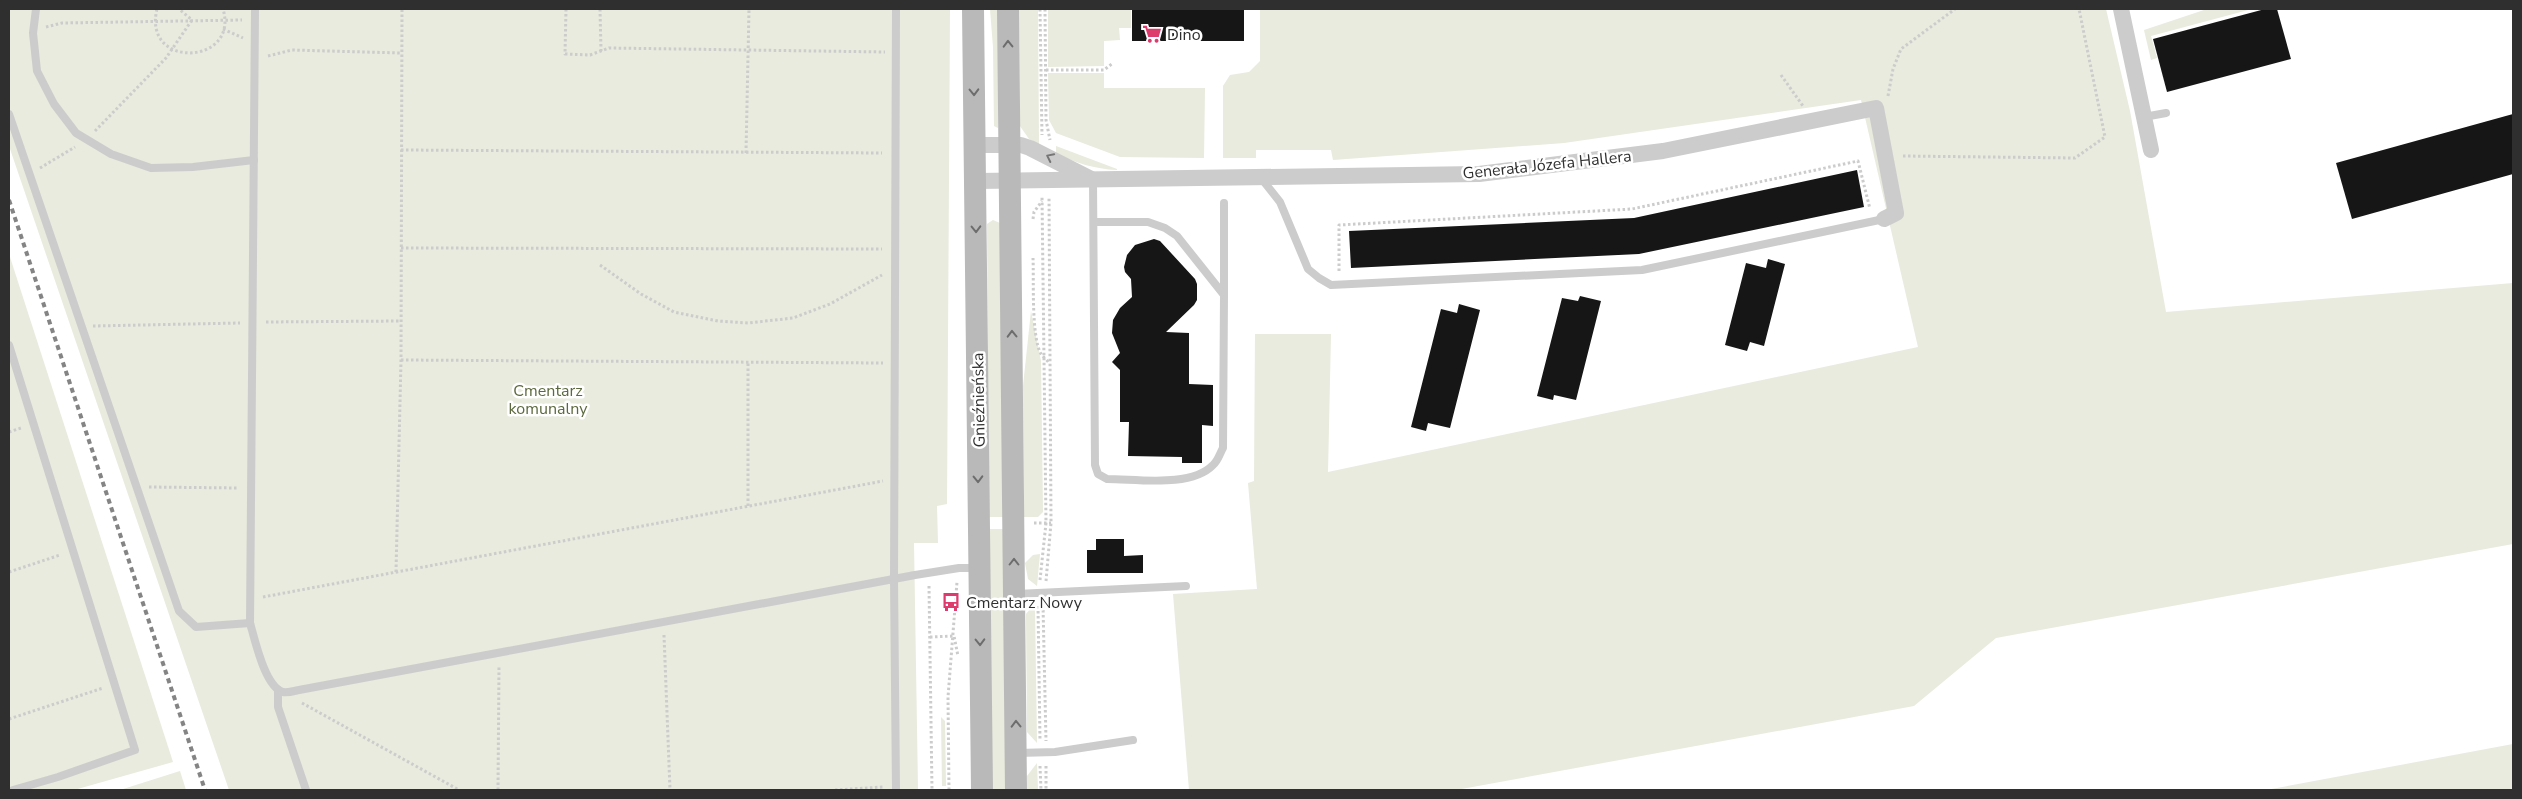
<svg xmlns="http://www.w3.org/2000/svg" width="2522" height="799" viewBox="0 0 2522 799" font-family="'Nunito Sans',sans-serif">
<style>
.green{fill:#e8ebdd}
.building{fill:#161616}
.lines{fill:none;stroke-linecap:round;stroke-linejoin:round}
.path{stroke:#ccc;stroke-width:3;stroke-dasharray:2.5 2.5;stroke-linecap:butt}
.lane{stroke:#ccc;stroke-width:8}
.street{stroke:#ccc;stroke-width:16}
.secondary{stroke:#b9b9b9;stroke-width:22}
.rail{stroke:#848484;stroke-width:4;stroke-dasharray:5 4;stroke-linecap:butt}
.oneway{stroke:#6d6d6d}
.oneway2{stroke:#767676}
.labels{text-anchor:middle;stroke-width:5;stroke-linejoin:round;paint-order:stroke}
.poi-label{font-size:16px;fill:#2f2f2f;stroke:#fff;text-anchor:start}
.street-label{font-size:16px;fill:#2f2f2f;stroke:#fff}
.park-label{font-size:16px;fill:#5c693e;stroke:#fff}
</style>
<rect width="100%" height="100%" fill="#fff"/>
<g class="green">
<path d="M9 9H950L947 504 937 506 938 543H914L918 790H229L9 146Z"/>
<path d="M990 9H999L998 128 994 126 993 47Z"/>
<path d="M1019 9H1038L1039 145 1029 139 1020 126Z"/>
<path d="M1048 9H1131V28H1119L1120 40 1104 41V66L1048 67Z"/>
<path d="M1260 9H2106L2130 111 2166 312 2513 283V544L1996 638 1914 706 1456 790H1189L1173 594 1257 589 1248 483 1254 481 1255 334H1331L1328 472 1918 347 1861 100 1564 143 1333 160 1331 150H1256V158H1223V86L1230 75 1249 72 1260 61Z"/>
<path d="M2207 9H2252L2151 36 2157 58 2151 60 2144 30Z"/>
<path d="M1048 73H1104V88H1205L1204 158 1120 157 1056 133 1049 120Z"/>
<path d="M1056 146 1117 169V170C1095 169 1075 163 1056 153Z"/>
<path d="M993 220 1000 223 1003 517H989L987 224Z"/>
<path d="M9 254 173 762 74 790H9Z"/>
<path d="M1031 311 1041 361 1043 512 1038 517H1024L1023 386Z"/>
<path d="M989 529H1003L1007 790H992Z"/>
<path d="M1040 554 1037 586 1028 579 1025 563 1033 555Z"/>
<path d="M1035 603V610L1037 743 1027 732 1026 614Z"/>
<path d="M941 717 945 721 946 786H942Z"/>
<path d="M2513 744V790H2266Z"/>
<path d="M1037 763 1038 790H1027V776Z"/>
<path d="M180 771 186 790H120Z"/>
</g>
<g class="building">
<rect x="1132" y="9" width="112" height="32"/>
<path d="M2265 9H2277L2291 59 2167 92 2153 39Z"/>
<path d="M2513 114V174L2352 219 2336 163Z"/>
<path d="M1857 170 1864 207 1639 254 1351 268 1349 231 1634 218Z"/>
<path d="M1154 239 1160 241 1195 279 1197 284V300L1194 305 1166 332 1189 333V384L1213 385V426L1202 425V463H1182V457L1128 456 1129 422H1120V370L1112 362 1120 353 1112 333 1113 320 1120 308 1132 297 1131 279 1125 272 1124 267 1127 255 1135 245Z"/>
<path d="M1768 259 1785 264 1764 346 1750 342 1747 351 1725 345 1746 263 1766 268Z"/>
<path d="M1580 296 1601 301 1576 400 1554 395 1553 400 1537 396 1562 298 1578 301Z"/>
<path d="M1459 304 1480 310 1450 428 1428 423 1426 431 1411 427 1441 309 1457 313Z"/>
<path d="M1096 539H1124V556L1143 555V573H1087V550H1096Z"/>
</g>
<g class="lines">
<g class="path">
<path d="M157 9C142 70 240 65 223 9"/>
<path d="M566 9 565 54 590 55 609 48 885 52"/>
<path d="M600 9 601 51"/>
<path d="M1040 9 1042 135"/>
<path d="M1045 9 1046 120 1050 140"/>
<path d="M46 27 62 23 242 20"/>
<path d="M223 29 243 38"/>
<path d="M268 56 292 50 401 53"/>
<path d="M1046 70H1104L1113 63"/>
<path d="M1781 75 1803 106"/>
<path d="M1888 96 1893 69 1901 49 1955 9"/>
<path d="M95 131 166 58 192 20 179 9"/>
<path d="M401 150 882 153"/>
<path d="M746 153 749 9"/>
<path d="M1903 156 2075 158 2105 137 2079 9"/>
<path d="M40 168 75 147"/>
<path d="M1033 219 1034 212 1042 201"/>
<path d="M401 248 882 249"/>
<path d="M1033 258C1034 280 1031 336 1041 354 1043 357 1047 360 1049 363"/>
<path d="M600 265 641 294 674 312 718 321 748 323 793 318 830 304 882 275"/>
<path d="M1339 271V225L1632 209 1858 161 1870 209"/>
<path d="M266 322 401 321"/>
<path d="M93 326 240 323"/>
<path d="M401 360 883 363"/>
<path d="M9 432 21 428"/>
<path d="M149 487 238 488"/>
<path d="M748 506V362"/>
<path d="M1034 523H1051"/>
<path d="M9 572 60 555"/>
<path d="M396 572 401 360 402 9"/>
<path d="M1040 580 1046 523 1042 196"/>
<path d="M1046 581 1051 523 1049 197"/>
<path d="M929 586 932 790"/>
<path d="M263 597 883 481"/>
<path d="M1043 605 1046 741"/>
<path d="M1038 606 1040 740"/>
<path d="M664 635 670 790"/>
<path d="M930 637 954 636 958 656"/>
<path d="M302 703 459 790"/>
<path d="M9 719 103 688"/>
<path d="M1040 766 1041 790"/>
<path d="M1046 766V790"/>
<path d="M498 790 499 666"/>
<path d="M835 790 883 787"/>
<path d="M949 790 948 697 957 582"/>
</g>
<g class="lane">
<path d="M36 9 33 33 37 71 54 104 76 133 111 154 151 168 193 167 254 160"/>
<path d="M9 114 179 611 196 627 250 623C255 640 265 687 283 692 288 693 294 691 299 690L915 575 959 568H977"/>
<path d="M2144 117 2166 113"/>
<path d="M1261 178 1280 202 1308 269 1319 278 1331 285 1642 270 1884 219"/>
<path d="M1093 180 1095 465 1098 474 1107 479C1137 479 1191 488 1213 465 1218 461 1220 453 1223 448L1224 295 1177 236 1165 228 1148 222H1094"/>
<path d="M1224 203V295"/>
<path d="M9 345 135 750 58 777 13 790"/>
<path d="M1016 594 1186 586"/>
<path d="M250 623 255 9"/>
<path d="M278 690V707L306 790"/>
<path d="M1018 753 1055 752 1133 740"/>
<path d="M896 790 894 579 896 9"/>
</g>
<g class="street">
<path d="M2121 9 2151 150"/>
<path d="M975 145H1021L1030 148 1091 179"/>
<path d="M975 181 1479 174 1663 151 1876 108 1896 213 1884 219"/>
</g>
<g class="secondary">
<path d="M973 9 982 790"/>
<path d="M1008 9 1016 790"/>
</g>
<path class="rail" d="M9 200 205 790"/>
</g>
<defs><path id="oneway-chevron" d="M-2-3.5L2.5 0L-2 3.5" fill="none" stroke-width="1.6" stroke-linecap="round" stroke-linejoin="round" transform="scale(1.25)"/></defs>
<g class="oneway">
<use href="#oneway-chevron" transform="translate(1008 44) rotate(-91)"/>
<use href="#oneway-chevron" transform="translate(974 92) rotate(89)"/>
<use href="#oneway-chevron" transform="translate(976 229) rotate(89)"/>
<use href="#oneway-chevron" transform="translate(1012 334) rotate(-91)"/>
<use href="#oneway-chevron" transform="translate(978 479) rotate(89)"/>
<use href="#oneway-chevron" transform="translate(1014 562) rotate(-90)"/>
<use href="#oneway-chevron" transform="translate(980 642) rotate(89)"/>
<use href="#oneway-chevron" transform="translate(1016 724) rotate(-91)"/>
</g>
<use class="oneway2" href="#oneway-chevron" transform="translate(1050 157) rotate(-154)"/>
<defs>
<g id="supermarket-bare" transform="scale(1.5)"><path d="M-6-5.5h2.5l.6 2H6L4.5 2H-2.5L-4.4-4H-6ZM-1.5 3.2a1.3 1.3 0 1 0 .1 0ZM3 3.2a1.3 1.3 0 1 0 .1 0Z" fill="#dd3a6e" stroke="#fff" stroke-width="2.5" paint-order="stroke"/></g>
<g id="bus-bare" transform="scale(1.5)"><path d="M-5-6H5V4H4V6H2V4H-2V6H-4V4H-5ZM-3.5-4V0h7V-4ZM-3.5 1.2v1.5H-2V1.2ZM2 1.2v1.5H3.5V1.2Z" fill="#dd3a6e" stroke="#fff" stroke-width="2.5" paint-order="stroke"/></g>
</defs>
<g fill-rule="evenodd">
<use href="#supermarket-bare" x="1152" y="34"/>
<use href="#bus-bare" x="951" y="602"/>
</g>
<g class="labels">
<g class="poi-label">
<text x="1167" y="40">Dino</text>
<text x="966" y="608">Cmentarz Nowy</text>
</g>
<g class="street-label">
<text transform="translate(1547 164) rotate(-6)" y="6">Generała Józefa Hallera</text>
<text transform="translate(978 400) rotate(-91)" y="6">Gnieźnieńska</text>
</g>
<g class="park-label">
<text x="548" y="396">Cmentarz<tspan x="548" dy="18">komunalny</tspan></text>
</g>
</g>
<rect width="2522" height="799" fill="none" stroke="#2f2f2f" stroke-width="20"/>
</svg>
